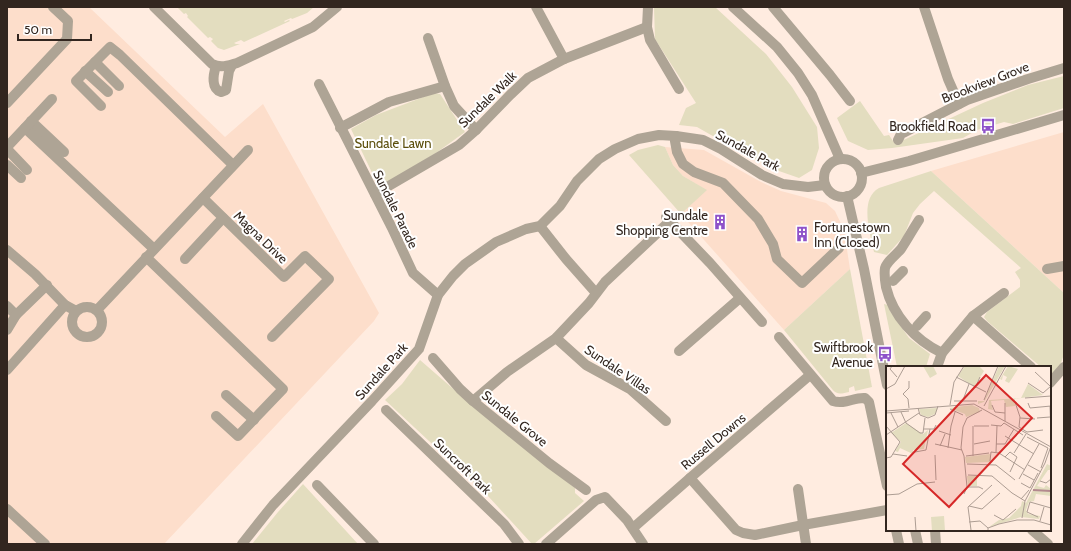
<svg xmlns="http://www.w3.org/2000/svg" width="1071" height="551" viewBox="0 0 1071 551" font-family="Cabin,sans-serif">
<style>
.built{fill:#fddecb}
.green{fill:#e3ddbf}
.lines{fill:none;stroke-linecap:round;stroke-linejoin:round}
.minor{stroke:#aea495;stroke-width:10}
.labels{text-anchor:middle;stroke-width:4;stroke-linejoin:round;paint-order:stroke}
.street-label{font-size:13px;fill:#32261f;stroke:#fff}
.poi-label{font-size:13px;fill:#32261f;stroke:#fff;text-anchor:end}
.park-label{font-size:13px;fill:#5b4e0b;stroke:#fff}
.inset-river{fill:none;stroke:#b3898e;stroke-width:2}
.inset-road{fill:none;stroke:#ad9d93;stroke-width:1}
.view{fill:#d62828;fill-opacity:0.15;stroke:#d62828;stroke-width:2}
.inset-edge{fill:none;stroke:#32261f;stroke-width:2}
</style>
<rect width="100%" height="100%" fill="#ffece0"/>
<g class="built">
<path d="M7 7H89L225 137 263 104 379 313 374 321 164 544H7Z"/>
<path d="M1064 132V293L931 171Z"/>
<path d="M665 147 704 150 761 182 781 191 826 203 835 211 844 230 850 269 784 330 681 214 706 190 683 176 673 165Z"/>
</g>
<g class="green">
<path d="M177 7H314L307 13 292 19 291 18 284 21 285 22 289 20 290 21 244 42 241 40 234 43 236 44H240L224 50 218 48 211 41 213 39 210 37 208 38 187 17 188 16 186 13 184 14Z"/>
<path d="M654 7H715L766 54 792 87 817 127 819 148 812 170 799 178 779 171 746 155 697 127 679 125 686 108 696 103 655 39Z"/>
<path d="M1064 76V108L1013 124 1004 122 977 130 963 138 892 148 868 150 848 141 837 118 860 101 884 136 889 135 895 144 983 103 1028 85Z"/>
<path d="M434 93 440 94 465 132 436 153 385 184 376 181 351 129 376 115Z"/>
<path d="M658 145 665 147 673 165 683 176 707 190 681 214 629 155 638 150Z"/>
<path d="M931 171 1064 293V355C1060 363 1061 372 1050 374V367H1041L987 321 984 317 987 312 1020 287V280L1015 272 1021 268 934 191 920 204 913 213 904 236 887 255 874 252C870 233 859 199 879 188Z"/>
<path d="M850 269 872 387 855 391 854 386 849 388V392C841 394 837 395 832 389L784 330Z"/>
<path d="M884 304 888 305 890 311 909 338 930 354 926 367H897Z"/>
<path d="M420 360 481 413 575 488V493L584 501 534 544H532L488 496 385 400 402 384Z"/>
<path d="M303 484 358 544H252L278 512Z"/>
</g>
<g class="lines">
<g class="minor">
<path d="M154 7 212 64C220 68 228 66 237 63L313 27 337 7"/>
<path d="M536 7 564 59"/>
<path d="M648 7 647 27 650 40 679 89"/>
<path d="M733 7 777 47 798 73 812 95 840 159"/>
<path d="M773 7 830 75 850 101"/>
<path d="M924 7 948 79 959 104"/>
<path d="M428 38 445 86 454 106 476 130"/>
<path d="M95 62 119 86"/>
<path d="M216 66C213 75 211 89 221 92L226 90 229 71 232 65"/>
<path d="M85 71 108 92"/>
<path d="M319 84 392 228 413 273 438 295"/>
<path d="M7 103 67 39 68 21 53 7"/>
<path d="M101 106 76 81 110 47 120 55 233 165"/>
<path d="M31 121 64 152"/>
<path d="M25 128 154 249"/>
<path d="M340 128 389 102 445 86"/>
<path d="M676 136 675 141 677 152 683 164 694 172 723 183 758 219 773 244 777 259 802 283 839 248"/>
<path d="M898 140 901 134 967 100 1028 79 1064 68"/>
<path d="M7 147 52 99"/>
<path d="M7 149 27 170"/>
<circle cx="843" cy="178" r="19"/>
<path d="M7 165 21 178"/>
<path d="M861 173 909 161 1064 115"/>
<path d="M375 194 459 145 476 130 510 95 528 78 564 59 647 27"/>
<path d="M847 196 864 269 887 385"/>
<path d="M203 198 284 277 305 256 329 279 272 337"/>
<path d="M666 217 710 263 762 322"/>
<path d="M919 220C913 229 907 240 901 249 896 255 887 261 885 268 884 274 885 281 886 287 893 316 915 340 942 353"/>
<path d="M540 226 566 259 596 293"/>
<path d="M7 250 35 274 65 305 76 311"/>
<path d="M146 257 283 389 238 436 216 416"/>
<path d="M185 259 223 218"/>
<path d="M1047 269 1064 266"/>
<path d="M893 281 903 271"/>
<path d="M7 306 16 315"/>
<circle cx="87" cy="322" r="15"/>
<path d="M97 310 248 150"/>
<path d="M973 316 1031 367"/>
<path d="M917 326 926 316"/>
<path d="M7 330 16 315 47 285"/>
<path d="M779 337 833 401C845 405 854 397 865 398L869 402 887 486"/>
<path d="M556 338 586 365 630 389 666 421"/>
<path d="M679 351 740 298"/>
<path d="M433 358 460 389 473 401 549 463 586 490"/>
<path d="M937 367 942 353 973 316 1004 293"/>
<path d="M7 370 65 305"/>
<path d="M1050 383 1064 367"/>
<path d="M226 395 254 420"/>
<path d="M473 401 507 372 556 338 589 303 605 282 669 222"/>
<path d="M386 410 504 524 519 544"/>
<path d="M690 478 736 530 743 533 755 535 803 525 887 510"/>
<path d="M317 485 374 544"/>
<path d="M798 489 806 544"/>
<path d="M7 509 45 544"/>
<path d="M633 528 690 478 810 375"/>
<path d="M896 530 899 544"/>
<path d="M915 530 918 544"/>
<path d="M935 530 936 544"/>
<path d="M1032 530 1048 544"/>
<path d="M242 544 273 505 372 401 419 349 438 295 453 276 465 264 496 242 526 229 540 226 560 206 577 181 599 159 615 149 638 139 659 135 676 136 703 140 721 149 762 175 783 184 808 187 825 185"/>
<path d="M546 544 596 500 605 497 627 520 643 544"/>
</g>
</g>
<defs>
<g id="bus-bare" transform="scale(1.2)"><path d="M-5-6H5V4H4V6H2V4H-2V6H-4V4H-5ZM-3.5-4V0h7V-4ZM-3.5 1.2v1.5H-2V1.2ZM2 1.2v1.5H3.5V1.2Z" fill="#8e52c9" stroke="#fff" stroke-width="2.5" paint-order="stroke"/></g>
<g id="building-bare" transform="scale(1.2)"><path d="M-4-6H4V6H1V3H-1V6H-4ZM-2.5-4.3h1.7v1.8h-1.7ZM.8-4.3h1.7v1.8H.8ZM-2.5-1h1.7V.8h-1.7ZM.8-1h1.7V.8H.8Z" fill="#8e52c9" stroke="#fff" stroke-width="2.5" paint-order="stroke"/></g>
</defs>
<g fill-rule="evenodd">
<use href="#bus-bare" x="988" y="126"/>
<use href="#building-bare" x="720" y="222"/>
<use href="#building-bare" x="802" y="234"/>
<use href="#bus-bare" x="885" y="354"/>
</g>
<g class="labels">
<g class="street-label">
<text transform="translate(985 82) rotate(-21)" y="5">Brookview Grove</text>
<text transform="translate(487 99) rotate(-44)" y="5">Sundale Walk</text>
<text transform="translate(748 150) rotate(29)" y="5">Sundale Park</text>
<text transform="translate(396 209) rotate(64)" y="5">Sundale Parade</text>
<text transform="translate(261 237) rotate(44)" y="5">Magna Drive</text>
<text transform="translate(618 369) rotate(34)" y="5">Sundale Villas</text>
<text transform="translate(381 371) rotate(-48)" y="5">Sundale Park</text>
<text transform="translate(515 418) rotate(39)" y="5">Sundale Grove</text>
<text transform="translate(713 441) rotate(-40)" y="5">Russell Downs</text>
<text transform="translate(463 466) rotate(44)" y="5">Suncroft Park</text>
</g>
<g class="poi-label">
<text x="976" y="131">Brookfield Road</text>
<text x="708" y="220">Sundale<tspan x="708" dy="15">Shopping Centre</tspan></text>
<text x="814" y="232" text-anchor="start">Fortunestown<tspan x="814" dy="15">Inn (Closed)</tspan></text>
<text x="873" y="352">Swiftbrook<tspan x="873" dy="15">Avenue</tspan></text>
</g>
<g class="park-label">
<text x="393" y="148">Sundale Lawn</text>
</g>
</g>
<g transform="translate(886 366)">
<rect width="165" height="165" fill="#ffece0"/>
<path d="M37 0H47L51 8 44 12ZM79 0H93L98 5 88 21 72 10ZM113 0H119L98 36 92 38V35H98ZM122 0 132 3 123 17 119 15 121 11 117 9 116 14 114 13ZM142 18 157 29 129 33V40L120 41 118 34 105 35 107 44 102 43 103 34 135 32ZM86 39 93 42 94 46 80 51 79 48 63 42ZM52 42 49 48 42 51 35 49 33 43ZM20 57 37 68 42 64 38 83 27 84V88L14 82 12 86 9 85 15 76 5 67ZM104 88V96L80 97 79 91ZM161 98 165 100V104H162L151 120 158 122 160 119 165 123V130L150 128 148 135 143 136 140 144 142 148 154 150 153 153 135 151 103 161 113 154 123 152 135 140 136 135 140 137ZM81 110H91V120H82ZM58 150 59 165H46L45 151Z" fill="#e3ddbf"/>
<path class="inset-river" d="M147 124 165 125"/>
<path class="inset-road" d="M6 0 4 3 11 11M149 6 164 20M70 11 100 26M23 15V22L17 28 22 33 23 42M142 17 157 27 165 20M89 22 94 11M0 23 9 18 19 0M139 32 165 30M77 34 83 18M98 34 112 0M68 35H91M129 36 134 51 133 61 141 66 157 64M119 37V55M142 37 144 42 165 40M64 39 68 16 78 0M106 39 109 46 119 47M98 40 120 0M164 40 165 67M32 42 34 49 42 52 49 49 52 40M64 43 77 49M0 45 88 38 165 81M15 46 20 57 34 67H37L39 52M0 47 23 45M5 47 12 61M134 52 149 53M151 52 164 51M105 59 115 60 118 57 137 69M0 60 14 76 5 91 0 92M88 60H103M38 63H48L50 59M53 65 65 69M0 69 33 47M119 70 148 88M141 71 162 82 155 102M49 78 76 84M88 78 104 75M110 78H119L128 63M54 80 59 68M62 82 65 60 69 46M29 86 40 84 44 63M110 86 111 60M128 87 140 68M7 88 21 90M49 89 50 114M80 90 103 87M87 90V60M119 91 124 86 131 91 124 106M104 95 105 86 113 87 139 104M81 98 110 99 129 114M142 99 155 106M137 108 148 114M82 109 106 110 126 127 139 135M133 113 153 78M154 115 160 117 165 113M135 117 144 122 152 107M81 121H93L97 123M78 128 81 121 78 90 75 82 77 61 81 52 96 44M0 129 13 128 31 118 49 116M135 133 143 124M83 140 96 143 114 127M108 149 117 154 130 143M29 151 30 165M152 151 141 146 144 136 165 142M136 152 139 135 159 97 165 80M154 155 158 141M83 156 94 155 102 162M85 164 82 141 106 119M102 165V162L113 158 131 154H148L165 159"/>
<path class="view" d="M100 9 146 52 63 141 17 98Z"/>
<rect width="165" height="165" class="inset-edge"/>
</g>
<rect width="1071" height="551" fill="none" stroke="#32261f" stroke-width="16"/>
<path d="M18 34v6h73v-6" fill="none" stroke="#32261f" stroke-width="2"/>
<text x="24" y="34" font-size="12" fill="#32261f" stroke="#ffffff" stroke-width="3" paint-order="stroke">50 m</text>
</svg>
